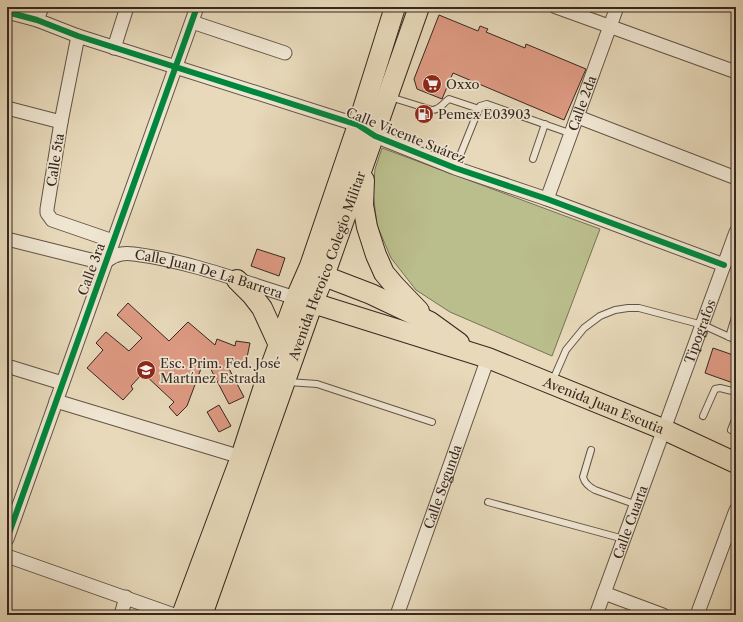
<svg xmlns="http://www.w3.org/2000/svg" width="743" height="622" viewBox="0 0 743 622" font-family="'Libre Caslon Text',serif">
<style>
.green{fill:#babe8c;stroke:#787256}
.building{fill:#de9a83;stroke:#37271f}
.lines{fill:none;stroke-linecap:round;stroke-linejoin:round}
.service-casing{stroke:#635446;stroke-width:8}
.minor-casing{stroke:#635446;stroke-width:15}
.primary-casing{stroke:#37271f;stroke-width:22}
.service{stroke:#efe6d2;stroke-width:6}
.minor{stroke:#efe6d2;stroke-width:13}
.primary{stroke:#e7d9ba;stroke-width:20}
.cycleway-casing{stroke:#efe6d2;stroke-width:8}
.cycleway{stroke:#00873e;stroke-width:6}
.labels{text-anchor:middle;stroke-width:3.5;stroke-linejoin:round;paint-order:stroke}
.poi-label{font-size:13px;fill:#37271f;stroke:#efe6d2;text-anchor:start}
.street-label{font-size:13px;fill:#37271f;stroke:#efe6d2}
</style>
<rect width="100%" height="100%" fill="#e7d9ba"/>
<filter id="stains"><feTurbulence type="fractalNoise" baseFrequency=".005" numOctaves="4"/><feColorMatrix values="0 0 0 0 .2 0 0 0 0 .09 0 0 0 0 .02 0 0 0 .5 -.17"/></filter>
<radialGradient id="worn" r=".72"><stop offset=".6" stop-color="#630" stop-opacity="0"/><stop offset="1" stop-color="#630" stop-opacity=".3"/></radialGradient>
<path class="green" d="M382 148 600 229 552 356 450 312 416 290 391 258 377 225 373 192 375 169Z"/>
<g class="building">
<path d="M439 15 478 31 480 26 488 29 486 32 525 48 526 44 586 69 564 120 453 73 442 99 417 89 414 79Z"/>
<path d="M257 249 285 258 279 276 251 266Z"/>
<path d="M128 303 169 341 188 322 215 345 217 339 235 346 236 341 250 343 245 367 226 363 244 397 229 404 205 358 187 406 177 416 169 407 174 402 143 373 131 386 133 389 123 400 87 368 103 350 96 343 106 332 129 351 142 338 117 315Z"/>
<path d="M713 348 736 356V384L705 373Z"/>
<path d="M219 405 231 426 219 432 207 412Z"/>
</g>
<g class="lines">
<g class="service-casing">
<g id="service">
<path d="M390 97 432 110C440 110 443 103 449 99L479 109"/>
<path d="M533 159 545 124"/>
<path d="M455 168 480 106 487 104 572 134"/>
<path d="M729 337 736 314"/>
<path d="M288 382 317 384 432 422"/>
<path d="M552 382 566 350 584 328 600 316 615 310 628 308H639L703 325 736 340"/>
<path d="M703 416 715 389 720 388 736 392"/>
<path d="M731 430 736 417"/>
<path d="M591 450 583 477C585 484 589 487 595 490L637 505"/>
<path d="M488 502 624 539"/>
</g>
</g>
<g class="minor-casing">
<g id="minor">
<path d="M556 7 736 72"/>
<path d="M7 12 37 20 78 36 358 125 375 136 455 168 547 199 724 265"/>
<path d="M37 20 42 7"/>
<path d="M192 22 285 53"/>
<path d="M78 36 61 122 47 209V213L52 220 113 241"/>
<path d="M114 48 127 7"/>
<path d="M7 108 61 122"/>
<path d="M578 117 736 178"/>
<path id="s1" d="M547 199 617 7"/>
<path id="s2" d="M7 239 99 262C107 263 109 258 115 256 121 253 128 253 134 254 189 261 243 282 296 298"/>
<path d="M7 366 62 383"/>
<path d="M56 401 241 457"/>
<path d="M7 539 197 7"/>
<path d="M7 556 174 615"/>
<path d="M604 593 663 615"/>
<path d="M121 615 126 597"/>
<path id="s3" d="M397 615 488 358"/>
<path id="s4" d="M596 615 736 232"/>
<path d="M697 615 736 510"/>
</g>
</g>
<g class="primary-casing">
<g id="primary">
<path d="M364 180 363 205 367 227 376 255 384 273 395 286 419 311"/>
<path d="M314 269 324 276 371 294 430 322 459 343"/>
<path d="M237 280 252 295 262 308 279 345"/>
<path id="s5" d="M300 299 488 358 665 430 736 463"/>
<path d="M182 615 241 457 267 377 296 298 310 266 358 125 395 7"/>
<path id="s6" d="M202 615 313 302 324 276 419 7"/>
</g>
</g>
<use href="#service" class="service"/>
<use href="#minor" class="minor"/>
<use href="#primary" class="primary"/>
<g class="cycleway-casing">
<g id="cycleway">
<path d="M7 12 37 20 78 36 358 125 375 136 455 168 547 199 724 265"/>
<path d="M7 539 197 7"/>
</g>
</g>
<use href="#cycleway" class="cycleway"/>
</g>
<defs>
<g id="supermarket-disc" transform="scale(1)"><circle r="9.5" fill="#8f2418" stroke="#efe6d2"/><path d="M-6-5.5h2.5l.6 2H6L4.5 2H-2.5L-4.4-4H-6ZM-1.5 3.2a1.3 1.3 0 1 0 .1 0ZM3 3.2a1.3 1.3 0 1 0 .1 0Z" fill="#fff"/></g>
<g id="fuel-disc" transform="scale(1)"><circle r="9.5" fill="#8f2418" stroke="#efe6d2"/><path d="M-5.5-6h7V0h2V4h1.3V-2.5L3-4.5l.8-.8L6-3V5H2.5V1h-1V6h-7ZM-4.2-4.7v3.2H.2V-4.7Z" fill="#fff"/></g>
<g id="school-disc" transform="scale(1)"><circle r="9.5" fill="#8f2418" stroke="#efe6d2"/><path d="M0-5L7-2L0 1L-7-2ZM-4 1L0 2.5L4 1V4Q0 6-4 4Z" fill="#fff"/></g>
</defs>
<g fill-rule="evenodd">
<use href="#supermarket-disc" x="432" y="84"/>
<use href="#fuel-disc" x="424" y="114"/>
<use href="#school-disc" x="146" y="370"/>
</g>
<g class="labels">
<g class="poi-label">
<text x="446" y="89">Oxxo</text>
<text x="438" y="119">Pemex E03903</text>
<text x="160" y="368">Esc. Prim. Fed. José<tspan x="160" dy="15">Martínez Estrada</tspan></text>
</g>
<g class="street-label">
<text dy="5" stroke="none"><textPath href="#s1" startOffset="102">Calle 2da</textPath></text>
<text transform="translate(406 135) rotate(22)" y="5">Calle Vicente Suárez</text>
<text transform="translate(55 160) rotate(-81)" y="5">Calle 5ta</text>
<text dy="5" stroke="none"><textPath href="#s6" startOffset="371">Avenida Heroico Colegio Militar</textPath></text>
<text transform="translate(91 269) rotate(-70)" y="5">Calle 3ra</text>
<text dy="5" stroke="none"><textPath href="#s2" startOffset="209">Calle Juan De La Barrera</textPath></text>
<text dy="5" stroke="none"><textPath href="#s4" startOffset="302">Tipografos</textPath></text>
<text dy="5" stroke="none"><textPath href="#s5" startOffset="322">Avenida Juan Escutia</textPath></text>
<text dy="5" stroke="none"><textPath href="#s3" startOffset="136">Calle Segunda</textPath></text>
<text dy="5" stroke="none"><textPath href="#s4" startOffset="99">Calle Cuarta</textPath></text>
</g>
</g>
<rect width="743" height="622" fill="none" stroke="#e7d9ba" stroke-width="24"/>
<rect x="8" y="8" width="727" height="606" fill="none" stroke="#37271f" stroke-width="2"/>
<rect x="12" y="12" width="719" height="598" fill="none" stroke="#37271f"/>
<rect width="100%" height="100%" filter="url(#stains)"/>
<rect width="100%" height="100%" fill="url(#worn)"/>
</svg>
